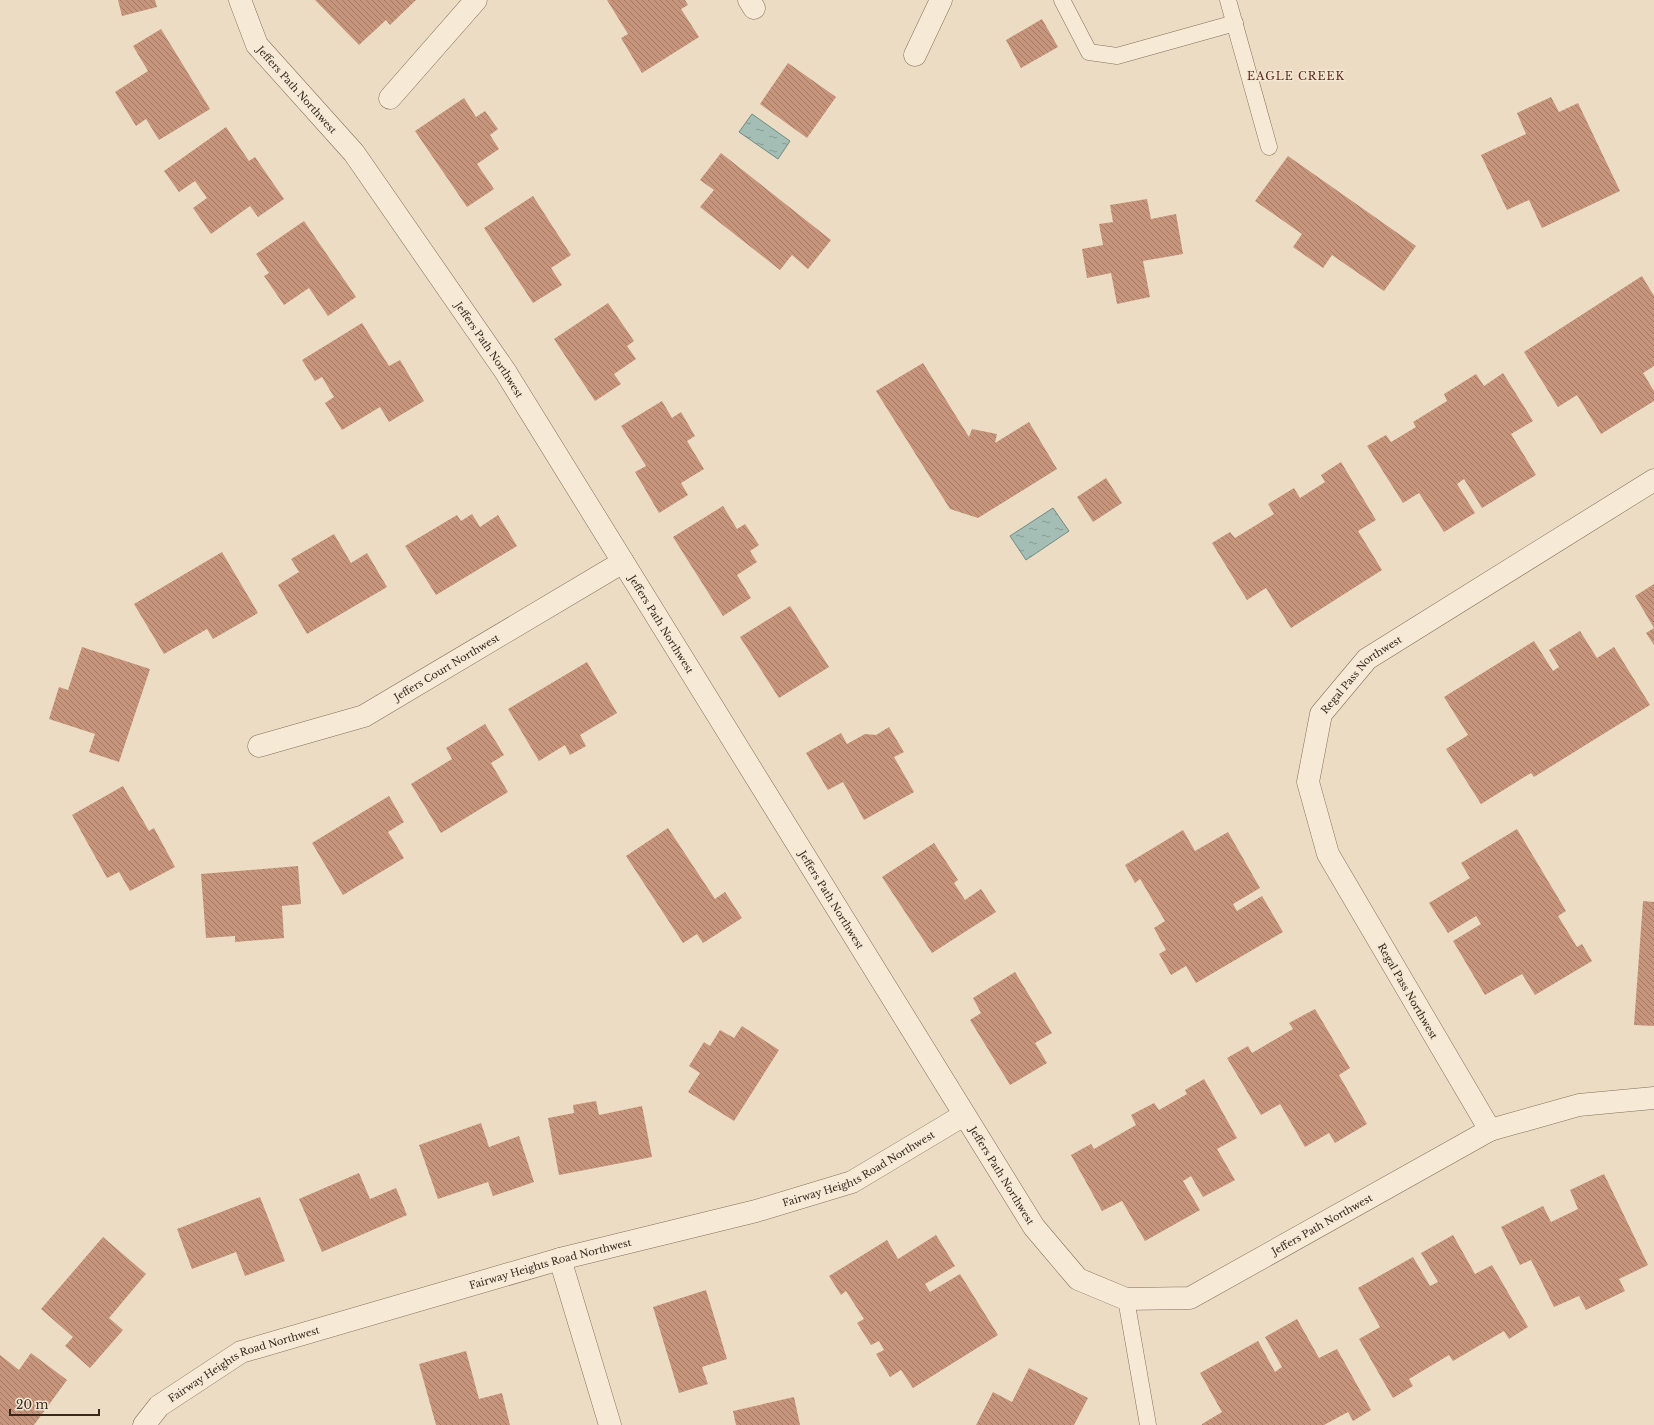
<svg xmlns="http://www.w3.org/2000/svg" width="1654" height="1425" viewBox="0 0 1654 1425" font-family="'Libre Baskerville',serif">
<style>
.water{fill:url(#water-ripples);stroke:#6d8c82}
.building{fill:url(#building-back-hatch)}
.lines{fill:none;stroke-linecap:round;stroke-linejoin:round}
.lane-casing{stroke:#846e5b;stroke-width:17}
.street-casing{stroke:#846e5b;stroke-width:23}
.lane{stroke:#f6ead6;stroke-width:16}
.street{stroke:#f6ead6;stroke-width:22}
.labels{text-anchor:middle;stroke-width:3;stroke-linejoin:round;paint-order:stroke}
.street-label{font-size:10px;fill:#35281e;stroke:#f3e7d2}
.neighbourhood-label{font-size:11px;letter-spacing:1px;fill:#5f2920;stroke:#f3e7d2}
</style>
<defs>
<pattern id="water-ripples" width="26" height="14" patternUnits="userSpaceOnUse"><rect width="26" height="14" fill="#a5beb5"/><path d="M2 4q2-2 4 0t4 0M15 11q2-2 4 0t4 0" fill="none" stroke="#879a93"/></pattern>
<pattern id="building-back-hatch" width="6" height="6" patternUnits="userSpaceOnUse"><rect width="6" height="6" fill="#c7957b"/><path d="M-1 5l2 2M0 0l6 6M5-1l2 2" fill="none" stroke="#a27a64"/></pattern>
</defs>
<rect width="100%" height="100%" fill="#ebdcc3"/>
<g class="water">
<path d="M752 114 790 141 778 159 739 132Z"/>
<path d="M1053 508 1069 531 1026 560 1010 536Z"/>
</g>
<g class="building">
<path d="M118 0H155L157 7 122 16Z"/>
<path d="M315 0H416L390 25 386 20 359 45Z"/>
<path d="M607 0H685L688 5 681 9 699 37 642 73 621 38 628 34Z"/>
<path d="M1042 19 1058 47 1021 68 1006 40Z"/>
<path d="M161 29 210 109 159 140 146 119 136 126 115 92 148 71 133 46Z"/>
<path d="M788 63 836 97 807 138 760 104Z"/>
<path d="M1551 97 1559 112 1578 103 1620 191 1542 228 1529 200 1507 210 1481 155 1526 134 1517 113Z"/>
<path d="M464 98 476 117 485 111 498 129 490 135 499 149 477 164 494 189 467 207 415 131Z"/>
<path d="M226 127 249 161 255 157 284 199 258 217 250 206 211 234 193 208 207 198 195 181 179 192 164 171Z"/>
<path d="M721 153 831 240 808 269 792 255 780 270 700 207 714 190 700 180Z"/>
<path d="M1288 156 1416 246 1384 291 1332 255 1323 268 1293 247 1302 234 1255 201Z"/>
<path d="M533 196 571 255 551 268 562 285 533 303 484 228Z"/>
<path d="M1147 199 1151 219 1176 214 1183 254 1143 261 1150 297 1117 304 1111 273 1087 278 1082 249 1103 245 1099 224 1113 222 1110 205Z"/>
<path d="M304 221 356 297 328 316 309 288 284 305 264 276 269 273 256 254Z"/>
<path d="M1642 276 1654 296V366L1643 373 1654 391V401L1601 434 1577 395 1558 407 1524 352Z"/>
<path d="M608 303 634 341 627 346 636 359 614 374 621 384 595 401 554 339Z"/>
<path d="M362 323 389 366 400 360 424 401 389 422 380 407 342 430 325 403 334 397 322 377 315 381 302 360Z"/>
<path d="M923 363 969 437 972 429 997 434 995 443 1029 422 1057 469 978 518 950 509 876 391Z"/>
<path d="M1503 373 1533 421 1511 434 1536 475 1482 508 1464 479 1457 484 1475 513 1444 532 1419 493 1403 503 1367 446 1386 435 1391 442 1416 427 1413 422 1447 401 1444 394 1476 374 1484 386Z"/>
<path d="M662 401 672 418 681 412 695 436 687 441 704 469 681 483 688 495 659 513 635 472 646 466 621 426Z"/>
<path d="M1341 462 1376 520 1358 531 1382 570 1291 628 1266 588 1247 600 1212 543 1230 532 1235 538 1274 514 1268 504 1294 488 1300 498 1325 482 1321 475Z"/>
<path d="M1106 478 1122 503 1093 522 1077 497Z"/>
<path d="M723 506 737 529 745 524 759 545 750 551 757 562 737 575 751 598 723 616 673 537Z"/>
<path d="M472 514 480 527 498 515 517 546 436 595 405 546 457 515 461 521Z"/>
<path d="M334 534 351 563 367 553 387 587 307 634 278 585 299 572 291 559Z"/>
<path d="M222 552 258 613 213 639 207 629 164 654 134 604Z"/>
<path d="M1654 584V645L1646 633 1654 628 1635 596Z"/>
<path d="M790 606 829 667 779 698 740 637Z"/>
<path d="M1580 631 1597 658 1614 647 1650 705 1534 777 1531 773 1481 804 1446 749 1468 735 1444 697 1534 641 1553 671 1559 667 1549 650Z"/>
<path d="M82 647 150 669 119 762 89 752 95 734 49 719 59 687 68 690Z"/>
<path d="M587 662 617 713 580 735 586 746 570 755 565 745 539 761 508 709Z"/>
<path d="M485 724 504 755 491 763 508 792 441 833 411 784 452 759 446 748Z"/>
<path d="M889 727 904 752 894 757 914 792 864 820 843 782 828 790 806 753 841 733 847 744 865 734 876 735Z"/>
<path d="M123 786 149 831 154 828 175 867 130 891 119 872 107 878 72 815Z"/>
<path d="M389 796 404 822 388 832 404 858 343 895 312 843Z"/>
<path d="M668 828 715 899 725 892 742 918 703 943 697 934 683 943 626 856Z"/>
<path d="M1517 829 1566 911 1558 916 1577 947 1582 944 1592 961 1535 995 1522 974 1485 995 1453 941 1481 924 1476 916 1448 933 1429 903 1470 878 1461 863Z"/>
<path d="M1183 830 1195 851 1228 832 1260 888 1233 904 1237 911 1262 896 1283 932 1196 983 1186 966 1171 975 1159 954 1166 950 1154 928 1165 921 1140 879 1135 883 1125 865Z"/>
<path d="M934 843 958 880 954 883 965 900 981 889 996 912 932 953 882 877Z"/>
<path d="M298 866 301 904 282 906 284 938 235 942V936L206 938 201 874Z"/>
<path d="M1643 901 1654 902V1026L1634 1025Z"/>
<path d="M1015 972 1052 1033 1035 1043 1047 1063 1010 1085 970 1020 981 1013 973 998Z"/>
<path d="M1315 1009 1350 1068 1339 1075 1367 1124 1335 1143 1329 1133 1305 1147 1280 1104 1261 1115 1227 1058 1248 1046 1252 1053 1293 1029 1289 1023Z"/>
<path d="M742 1026 779 1050 734 1121 688 1092 700 1073 689 1066 704 1042 710 1046 720 1030 734 1038Z"/>
<path d="M1204 1079 1237 1138 1217 1149 1235 1180 1203 1197 1191 1176 1183 1181 1200 1210 1145 1241 1122 1201 1102 1211 1071 1155 1091 1144 1094 1149 1136 1125 1131 1115 1154 1103 1159 1110 1187 1094 1185 1090Z"/>
<path d="M596 1101 599 1115 642 1106 652 1157 559 1175 548 1118 574 1113 573 1105Z"/>
<path d="M481 1123 489 1147 519 1136 534 1182 493 1196 488 1182 438 1199 419 1145Z"/>
<path d="M359 1173 370 1199 396 1188 407 1215 322 1252 299 1199Z"/>
<path d="M1604 1174 1648 1265 1619 1279 1625 1291 1586 1310 1579 1296 1554 1307 1531 1260 1520 1265 1501 1227 1543 1206 1551 1222 1578 1209 1570 1190Z"/>
<path d="M260 1197 285 1261 245 1276 236 1252 192 1269 177 1229Z"/>
<path d="M936 1235 955 1266 925 1284 930 1292 960 1274 998 1335 913 1388 901 1370 890 1377 876 1354 884 1350 879 1341 871 1345 857 1323 864 1319 846 1291 841 1295 829 1276 887 1240 898 1259Z"/>
<path d="M1453 1235 1475 1274 1492 1265 1528 1327 1509 1339 1504 1331 1453 1361 1449 1355 1409 1379 1413 1386 1393 1398 1359 1339 1380 1327 1358 1288 1413 1257 1430 1286 1438 1282 1421 1253Z"/>
<path d="M103 1237 146 1274 109 1318 123 1330 90 1368 65 1346 73 1337 41 1309Z"/>
<path d="M706 1290 727 1359 702 1367 708 1384 679 1393 653 1307Z"/>
<path d="M1297 1319 1319 1358 1337 1349 1371 1410 1353 1421 1348 1412 1324 1425H1202V1424L1222 1412 1200 1373 1258 1341 1275 1372 1282 1367 1265 1337Z"/>
<path d="M466 1351 479 1399 502 1393 510 1425H436L419 1364Z"/>
<path d="M31 1353 67 1380 34 1425H0V1355L19 1370Z"/>
<path d="M1029 1368 1088 1398 1074 1425H976L993 1392 1012 1402Z"/>
<path d="M794 1397 800 1425H736L733 1411Z"/>
</g>
<g class="lines">
<g class="lane-casing">
<g id="lane">
<path d="M1062 0 1089 52 1117 56 1235 23"/>
<path d="M1228 0 1269 147"/>
<path d="M1126 1299 1148 1425"/>
</g>
</g>
<g class="street-casing">
<g id="street">
<path id="s1" d="M240 0 257 45 354 153 505 371 1034 1227 1078 1279 1126 1299 1190 1298 1490 1130 1579 1105 1654 1098"/>
<path d="M749 0 754 8"/>
<path d="M915 55 941 0"/>
<path d="M390 98 476 0"/>
<path id="s2" d="M259 746 364 716 623 562"/>
<path id="s3" d="M1490 1130 1328 854 1308 782 1321 714 1367 659 1654 480"/>
<path d="M560 1259 610 1425"/>
<path id="s4" d="M144 1425 159 1406 241 1352 560 1259 756 1211 852 1182 964 1115"/>
</g>
</g>
<use href="#lane" class="lane"/>
<use href="#street" class="street"/>
</g>
<g class="labels">
<g class="street-label">
<text dy="4" stroke="none"><textPath href="#s1" startOffset="108">Jeffers Path Northwest</textPath></text>
<text dy="4" stroke="none"><textPath href="#s1" startOffset="432">Jeffers Path Northwest</textPath></text>
<text dy="4" stroke="none"><textPath href="#s1" startOffset="756">Jeffers Path Northwest</textPath></text>
<text dy="4" stroke="none"><textPath href="#s2" startOffset="205">Jeffers Court Northwest</textPath></text>
<text dy="4" stroke="none"><textPath href="#s3" startOffset="521">Regal Pass Northwest</textPath></text>
<text dy="4" stroke="none"><textPath href="#s1" startOffset="1080">Jeffers Path Northwest</textPath></text>
<text transform="translate(1408 991) rotate(60)" y="4">Regal Pass Northwest</text>
<text dy="4" stroke="none"><textPath href="#s4" startOffset="768">Fairway Heights Road Northwest</textPath></text>
<text dy="4" stroke="none"><textPath href="#s1" startOffset="1404">Jeffers Path Northwest</textPath></text>
<text dy="4" stroke="none"><textPath href="#s1" startOffset="1800">Jeffers Path Northwest</textPath></text>
<text dy="4" stroke="none"><textPath href="#s4" startOffset="444">Fairway Heights Road Northwest</textPath></text>
<text dy="4" stroke="none"><textPath href="#s4" startOffset="120">Fairway Heights Road Northwest</textPath></text>
</g>
<g class="neighbourhood-label">
<text x="1296" y="80">EAGLE CREEK</text>
</g>
</g>
<path d="M10 1409v6h89v-6" fill="none" stroke="#35281e" stroke-width="2"/>
<text x="16" y="1409" font-size="12" fill="#35281e" stroke="#f3e7d2" stroke-width="3" paint-order="stroke">20 m</text>
</svg>
